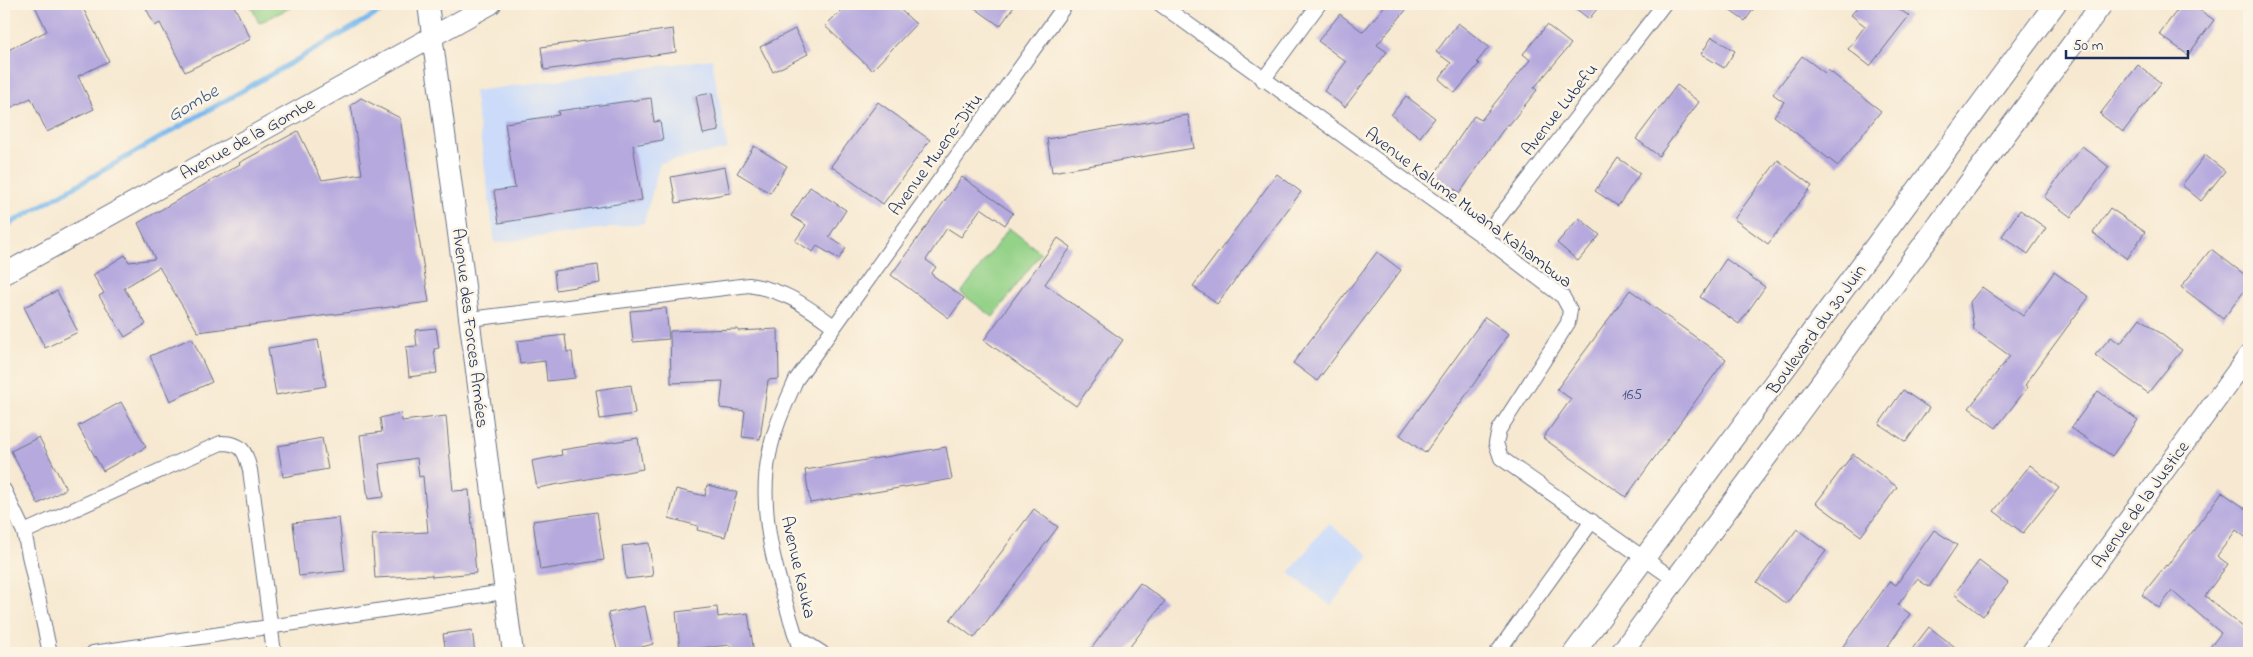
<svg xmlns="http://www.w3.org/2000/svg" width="2253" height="657" viewBox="0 0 2253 657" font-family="'Indie Flower',sans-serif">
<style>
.built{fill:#cbdbf9}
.green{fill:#94d288;stroke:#588073}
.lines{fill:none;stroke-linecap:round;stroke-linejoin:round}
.stream{stroke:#79baee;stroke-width:5}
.building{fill:#b5a9de}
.street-casing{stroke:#687086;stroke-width:16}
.secondary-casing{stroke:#687086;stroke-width:22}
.primary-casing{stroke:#687086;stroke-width:23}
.street{stroke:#fff;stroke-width:14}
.secondary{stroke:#fff;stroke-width:20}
.primary{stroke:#fff;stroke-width:21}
.labels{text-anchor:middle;stroke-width:5;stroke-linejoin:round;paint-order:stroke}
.number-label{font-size:15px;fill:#424e7e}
.street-label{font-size:18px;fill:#1b2f5e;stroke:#fcf5e5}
.water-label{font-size:19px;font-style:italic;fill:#375989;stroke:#fcf5e5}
</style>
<rect width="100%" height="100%" fill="#fcf5e5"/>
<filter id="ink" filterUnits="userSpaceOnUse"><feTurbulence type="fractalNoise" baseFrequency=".02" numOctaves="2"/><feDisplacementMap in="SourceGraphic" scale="10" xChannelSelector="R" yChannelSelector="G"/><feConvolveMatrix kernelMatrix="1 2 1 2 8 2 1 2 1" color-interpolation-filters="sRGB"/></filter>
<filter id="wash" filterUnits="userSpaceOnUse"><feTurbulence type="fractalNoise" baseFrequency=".0096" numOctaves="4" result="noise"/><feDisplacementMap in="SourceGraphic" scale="20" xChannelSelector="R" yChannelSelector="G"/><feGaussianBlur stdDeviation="1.12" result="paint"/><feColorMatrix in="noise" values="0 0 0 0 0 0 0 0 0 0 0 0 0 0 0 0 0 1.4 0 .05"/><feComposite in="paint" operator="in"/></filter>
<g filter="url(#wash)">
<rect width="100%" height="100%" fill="#f7e9d1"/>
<g class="built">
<path d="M712 59 728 149 660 163 644 223 495 243 474 91Z"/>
<path d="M1328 523 1369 555 1331 606 1289 573Z"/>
</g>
<g class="green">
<path d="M250 4H298L259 23Z"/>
<path d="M1009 228 1041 253 993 317 961 293Z"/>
</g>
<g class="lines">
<path class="stream" d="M4 227 394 4"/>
</g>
<g id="blocks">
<g class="building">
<path d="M34 4H81L109 61 78 76 94 109 47 132 31 98 4 111V52L47 31Z"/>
<path d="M144 4H233L251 39 185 72 160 23 155 26Z"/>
<path d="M847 4H894L916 24 872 70 825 26Z"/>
<path d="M969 4H1016L1000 26Z"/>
<path d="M1386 4H1411L1377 45 1387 52 1345 107 1324 91 1346 62 1318 41 1340 14 1363 32Z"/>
<path d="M1570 4H1601L1589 19Z"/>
<path d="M1720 4H1757L1745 21Z"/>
<path d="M1860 4H1892L1909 16 1870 66 1848 49 1865 26 1851 15Z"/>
<path d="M2182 4H2191L2214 20 2188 55 2159 34Z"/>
<path d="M1458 23 1489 47 1477 62 1479 64 1455 93 1439 79 1451 63 1436 52Z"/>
<path d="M1547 25 1571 44 1534 88 1537 90 1509 125 1507 124 1460 193 1434 175 1474 116 1481 120 1530 60 1523 54Z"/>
<path d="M673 29 676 52 544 70 541 47Z"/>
<path d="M795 29 808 54 773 72 760 47Z"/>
<path d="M1712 37 1735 51 1724 68 1701 54Z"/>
<path d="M1802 56 1825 73 1828 70 1881 111 1838 166 1774 116 1784 102 1773 94Z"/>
<path d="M2138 65 2161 83 2123 132 2100 114Z"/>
<path d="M1677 85 1699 102 1659 156 1636 139Z"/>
<path d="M712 93 719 131 703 134 696 96Z"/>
<path d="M1406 96 1435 118 1420 137 1391 115Z"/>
<path d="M361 98 400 118 429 302 198 332 159 267 124 288 146 324 125 337 99 296 104 293 93 275 125 255 129 262 155 259 138 223 240 164 239 163 298 131 322 180 362 174 351 105Z"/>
<path d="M651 98 654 122 660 121 663 140 633 145 642 200 499 223 494 191 515 188 505 123 559 115 558 111Z"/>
<path d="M878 102 930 140 883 204 831 166Z"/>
<path d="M1188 115 1194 148 1052 172 1047 139Z"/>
<path d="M754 146 787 166 770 193 737 173Z"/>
<path d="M2082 146 2109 167 2071 217 2044 197Z"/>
<path d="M2205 155 2225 171 2201 201 2182 185Z"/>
<path d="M1618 158 1640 173 1618 206 1595 191Z"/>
<path d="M1778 160 1812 186 1768 244 1734 219Z"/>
<path d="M725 167 730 193 676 203 671 177Z"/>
<path d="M1277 174 1301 192 1217 304 1193 286Z"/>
<path d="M962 177 1013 213 1005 225 981 208 961 237 947 228 926 260 936 267 931 274 964 298 949 318 891 275Z"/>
<path d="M810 187 846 210 829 237 846 248 839 259 817 246 813 252 795 241 806 225 791 216Z"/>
<path d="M2110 208 2145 232 2127 259 2093 233Z"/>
<path d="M2020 210 2046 228 2028 254 2002 236Z"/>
<path d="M1579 218 1600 235 1578 261 1557 243Z"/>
<path d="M1058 238 1071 247 1045 284 1123 340 1076 406 984 340Z"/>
<path d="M2211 249 2249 278V285L2223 319 2181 287Z"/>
<path d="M1377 252 1401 270 1317 381 1293 363Z"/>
<path d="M1726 259 1765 287 1739 324 1700 297Z"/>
<path d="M598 265 600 283 556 290 554 271Z"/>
<path d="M2054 272 2089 297 2025 385 2028 387 1996 428 1969 408 2010 356 1974 330 1970 302 1982 287 2023 316Z"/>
<path d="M1630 290 1726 359 1626 497 1543 438 1571 399 1557 389Z"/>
<path d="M57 291 78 332 45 348 24 307Z"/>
<path d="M666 308 669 339 633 342 630 311Z"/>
<path d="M1485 317 1509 334 1425 453 1400 435Z"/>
<path d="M2140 318 2182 350 2148 393 2095 355 2111 337 2120 344Z"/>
<path d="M436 328 439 348 434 349 437 373 409 377 406 347 417 346 415 330Z"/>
<path d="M738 329V331L778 329 779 379 768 380 760 439 742 437 745 411 720 408 723 381 671 383 670 331Z"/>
<path d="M565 335 567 352H572L575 378 547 381 545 361 520 364 517 341Z"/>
<path d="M192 338 212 382 170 401 150 356Z"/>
<path d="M318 340 326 386 276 395 268 348Z"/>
<path d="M631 385 635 414 600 419 596 390Z"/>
<path d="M1903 390 1929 408 1906 442 1879 424Z"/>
<path d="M2098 391 2138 420 2112 456 2071 428Z"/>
<path d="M121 402 146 447 103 471 78 426Z"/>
<path d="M401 413 402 421 446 416 453 491 469 490 476 573 432 577V575L375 578 372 535 428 532 423 476 419 477 417 458 379 464 384 497 368 499 360 435 382 432 380 418Z"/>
<path d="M39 437 66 489 38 504 11 451Z"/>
<path d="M322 438 328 469 283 477 278 446Z"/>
<path d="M638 438 643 469 537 488 532 461 562 455 561 450Z"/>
<path d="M946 447 952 479 810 503 805 470Z"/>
<path d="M1853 454 1897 487 1861 536 1816 503Z"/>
<path d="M2030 465 2059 488 2023 533 1994 511Z"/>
<path d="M707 485 737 492 725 537 697 530 698 526 669 518 676 489 705 496Z"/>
<path d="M2222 492 2249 511V540L2236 530 2217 556 2228 564 2205 596 2249 632V653H2218L2210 647 2221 633 2172 591 2159 608 2142 595 2166 565 2167 566Z"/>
<path d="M1034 509 1058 527 974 638 950 620Z"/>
<path d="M597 512 604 560 540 570 533 521Z"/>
<path d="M339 518 345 571 299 576 293 523Z"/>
<path d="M1797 529 1826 551 1786 604 1757 582Z"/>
<path d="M1934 530 1957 545 1929 587 1917 579 1898 605 1910 614 1883 653H1838L1890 581 1896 585Z"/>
<path d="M649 543 653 576 626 579 622 546Z"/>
<path d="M1979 561 2008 583 1983 616 1954 594Z"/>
<path d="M1140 583 1165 601 1125 653H1088Z"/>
<path d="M645 606 653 644 642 647 644 653H618L608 613Z"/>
<path d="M717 607 718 617 748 613 754 653H731L730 645 680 650 676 612Z"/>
<path d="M1929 627 1963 653H1909Z"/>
<path d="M472 630 475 653H446L443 634Z"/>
</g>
</g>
</g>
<g filter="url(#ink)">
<use href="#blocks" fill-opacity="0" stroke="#687086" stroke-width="1"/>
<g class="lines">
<g class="street-casing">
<g id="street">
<path d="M1160 4 1484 237 1563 297 1570 310 1568 323 1499 430 1496 443 1501 458 1675 580"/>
<path d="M1263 80 1319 4"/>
<path d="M1484 237 1664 4"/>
<path d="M470 319 749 285C787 291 804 305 834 326"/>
<path d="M4 490 24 532 50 653"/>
<path d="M24 532 221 443C243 443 245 451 250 470L274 653"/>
<path d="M796 636 822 653"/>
<path d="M93 653 504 592"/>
<path d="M801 653C782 591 756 521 769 455 774 428 785 405 796 380L1066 4"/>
<path d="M1497 653 1592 521"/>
</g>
</g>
<g class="secondary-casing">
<g id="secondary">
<path d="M428 4 513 653"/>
<path d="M4 274 491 4"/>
<path d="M2031 653 2249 355"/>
</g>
</g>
<g class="primary-casing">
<g id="primary">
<path d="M1574 653 2055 4"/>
<path d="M1621 653 2102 4"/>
</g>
</g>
<use href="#street" class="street"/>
<use href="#secondary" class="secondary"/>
<use href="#primary" class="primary"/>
</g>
</g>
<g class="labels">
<g class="number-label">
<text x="1632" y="399">165</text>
</g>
<g class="street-label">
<text transform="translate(1559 109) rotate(-52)" y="6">Avenue Lubefu</text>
<text transform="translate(247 138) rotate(-29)" y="6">Avenue de la Gombe</text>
<text transform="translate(935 154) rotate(-54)" y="6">Avenue Mwene-Ditu</text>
<text transform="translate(1469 207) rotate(37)" y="6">Avenue Kalume Mwana Kahambwa</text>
<text transform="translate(471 328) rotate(83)" y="6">Avenue des Forces Armées</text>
<text transform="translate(1816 329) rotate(-54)" y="6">Boulevard du 30 Juin</text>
<text transform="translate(2140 504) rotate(-54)" y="6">Avenue de la Justice</text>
<text transform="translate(799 567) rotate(77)" y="6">Avenue Kauka</text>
</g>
<g class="water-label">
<text transform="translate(192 102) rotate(-30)" y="7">Gombe</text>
</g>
</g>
<rect width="2253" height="657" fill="none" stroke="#fcf5e5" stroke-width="20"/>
<path d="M2066 50v8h122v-8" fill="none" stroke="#1b2f5e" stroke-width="2.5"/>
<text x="2073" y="50" font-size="15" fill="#1b2f5e" stroke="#fcf5e5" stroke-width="4" paint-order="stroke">50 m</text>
</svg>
